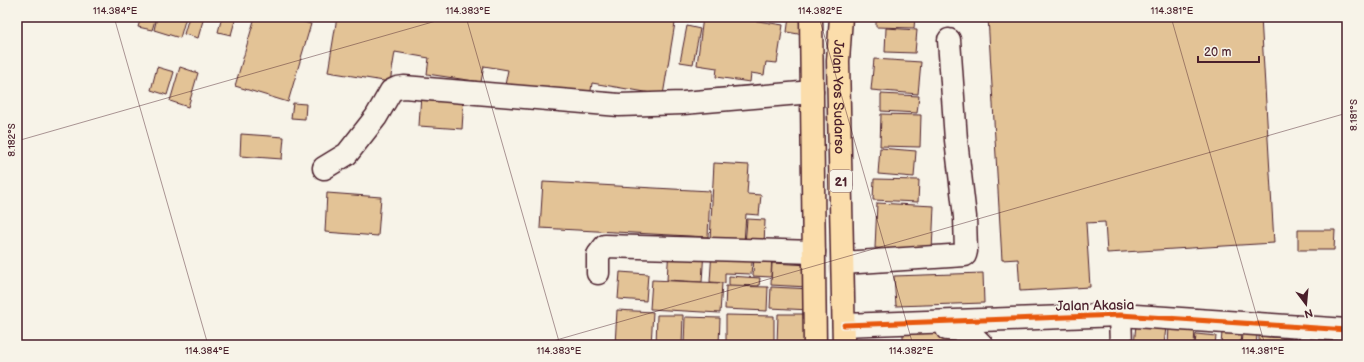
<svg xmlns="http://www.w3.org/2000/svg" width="1364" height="362" viewBox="0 0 1364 362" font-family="'Balsamiq Sans',sans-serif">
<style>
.building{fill:#e3c396;stroke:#4a1f2b}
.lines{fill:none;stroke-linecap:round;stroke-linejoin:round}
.minor-casing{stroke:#4a1f2b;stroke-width:25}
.highway-casing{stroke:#4a1f2b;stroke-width:25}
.minor{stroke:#f7f3e8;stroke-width:22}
.highway{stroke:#fbddab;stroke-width:22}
.cycleway-casing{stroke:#f7f3e8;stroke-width:8}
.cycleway{stroke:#e8590c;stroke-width:5}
.ticks{fill:none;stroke:#4a1f2b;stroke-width:1;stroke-opacity:0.45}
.labels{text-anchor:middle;stroke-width:4;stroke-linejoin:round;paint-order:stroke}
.shield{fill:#f7f3e8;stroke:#7e5f64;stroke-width:1}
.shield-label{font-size:13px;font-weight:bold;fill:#4a1f2b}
.street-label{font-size:14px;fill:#4a1f2b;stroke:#f7f3e8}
.neatline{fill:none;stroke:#4a1f2b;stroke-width:1.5}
.ticks-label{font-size:10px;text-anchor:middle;fill:#4a1f2b}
</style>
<rect width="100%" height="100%" fill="#f7f3e8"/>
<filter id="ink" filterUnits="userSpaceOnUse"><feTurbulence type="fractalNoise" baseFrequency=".025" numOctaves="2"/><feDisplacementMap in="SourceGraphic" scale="8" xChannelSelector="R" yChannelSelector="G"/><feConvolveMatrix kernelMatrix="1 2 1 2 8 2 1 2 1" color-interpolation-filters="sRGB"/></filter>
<g filter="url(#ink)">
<g class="building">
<path d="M141 17H156L152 30 138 27Z"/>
<path d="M157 17H186L180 38 154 30Z"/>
<path d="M189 17H204L198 38 184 34Z"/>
<path d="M222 17H236L231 35 218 32Z"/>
<path d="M255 17H286L311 24 288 102 235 86Z"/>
<path d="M337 17H676L663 95 592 83 590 98 505 85 508 70 484 66 481 82 427 74 429 58 395 52 390 82 328 72Z"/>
<path d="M703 17H733L783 25 777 63 766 62 764 75 751 73 750 82 716 77 717 68 697 65Z"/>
<path d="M789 17H807L804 35 787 32Z"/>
<path d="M876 17H915L914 28 876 27Z"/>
<path d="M988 17H1261L1274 243 1107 253 1105 222 1086 223 1090 287 1020 291 1018 259 1002 260Z"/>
<path d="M687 26 700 29 693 64 680 62Z"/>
<path d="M886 28 917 30 915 53 885 52Z"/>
<path d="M874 59 921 62 918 94 871 90Z"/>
<path d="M157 67 174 72 167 95 151 90Z"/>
<path d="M180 67 198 73 188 107 170 101Z"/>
<path d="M421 94 464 97 462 129 419 126Z"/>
<path d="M881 94 919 96 917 113 881 111Z"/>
<path d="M293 103 306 104 305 119 291 118Z"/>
<path d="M881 114 921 115 920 147 880 146Z"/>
<path d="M241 134 284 137 282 159 240 156Z"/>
<path d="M880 148 916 151 914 177 878 174Z"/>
<path d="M714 163 749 165 747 194 761 195 759 215 746 214 744 243 710 241Z"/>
<path d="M874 179 919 180 918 202 873 200Z"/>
<path d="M543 182 710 191 708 237 540 228Z"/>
<path d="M327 193 381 197 378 236 325 232Z"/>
<path d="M877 203 934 206 932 251 875 248Z"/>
<path d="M747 219 765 220 764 246 745 245Z"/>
<path d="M1298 230H1335L1334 250H1298Z"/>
<path d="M669 248 704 250 702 282 667 280Z"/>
<path d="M712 250 753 252 751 274 725 273V283L710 282Z"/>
<path d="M754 251 772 252 771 277 753 276Z"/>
<path d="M772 263 810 265 808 287 771 285Z"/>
<path d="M620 272 648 274 646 301 618 299Z"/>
<path d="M983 273 984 303 896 306 894 276Z"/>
<path d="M729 276 760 278 759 286 729 285Z"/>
<path d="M652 280 722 283 720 313 650 309Z"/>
<path d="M726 286 768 287 767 311 725 309Z"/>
<path d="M771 287 811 289 810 310 770 308Z"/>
<path d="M617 310 653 312 651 345H615Z"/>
<path d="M778 314H812V345L777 344Z"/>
<path d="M657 315H683L682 345H656Z"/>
<path d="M726 315 774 316V345H726Z"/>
<path d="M685 317 720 318 719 345H684Z"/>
<path d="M1136 325 1166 327 1164 345H1134Z"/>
<path d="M1169 326 1195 328 1194 345H1168Z"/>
<path d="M1222 332 1241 333 1240 345H1221Z"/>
<path d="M903 333H955L954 345H903Z"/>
<path d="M1196 334 1216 336 1215 345H1195Z"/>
<path d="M1242 334 1257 335 1256 345H1241Z"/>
<path d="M1259 336 1283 338 1282 345H1259Z"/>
<path d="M1284 338 1304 340V345H1284Z"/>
<path d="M1323 338 1347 339V345H1323Z"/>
<path d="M1306 341 1321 342V345H1305Z"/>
</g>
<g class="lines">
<g class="minor-casing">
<g id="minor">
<path d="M324 168 347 154 376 117 391 91 397 88 404 87 619 105 683 103 812 92"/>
<path d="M843 263 965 255 966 251 965 217 956 140 949 40"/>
<path d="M598 273V255L605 246 814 252"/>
<path d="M1120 315 1121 345"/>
<path d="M844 325 1120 315 1347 330"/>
<path d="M947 329C969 330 967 329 982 345"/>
</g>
</g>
<g class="highway-casing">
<g id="highway">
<path d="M811 17 815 345"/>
<path id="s1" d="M841 17 838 61 844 345"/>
</g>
</g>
<use href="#minor" class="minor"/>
<use href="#highway" class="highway"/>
<g class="cycleway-casing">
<path id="cycleway" d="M844 325 1120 315 1347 330"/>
</g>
<use href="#cycleway" class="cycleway"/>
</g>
</g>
<path class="ticks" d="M114 17 208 345M466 17 560 345M819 17 913 345M1171 17 1265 345M17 141 450 17M539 345 1347 113"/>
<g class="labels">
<rect class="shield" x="830" y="170" width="22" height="22" rx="3"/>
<g class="shield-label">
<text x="841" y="186">21</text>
</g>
<g class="street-label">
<text dy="5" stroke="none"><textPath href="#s1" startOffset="80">Jalan Yos Sudarso</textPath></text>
<text transform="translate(1095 305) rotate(-1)" y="5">Jalan Akasia</text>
</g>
</g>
<rect width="1364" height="362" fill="none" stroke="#f7f3e8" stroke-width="44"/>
<g transform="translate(1306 304) rotate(164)" stroke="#f7f3e8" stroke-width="3" paint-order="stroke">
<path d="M0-3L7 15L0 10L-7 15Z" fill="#4a1f2b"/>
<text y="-6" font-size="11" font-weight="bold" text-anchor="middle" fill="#4a1f2b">N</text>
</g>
<path d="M1198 56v6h61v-6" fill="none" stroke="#4a1f2b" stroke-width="2"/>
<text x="1204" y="56" font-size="12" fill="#4a1f2b" stroke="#f7f3e8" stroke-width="3" paint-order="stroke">20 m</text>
<rect x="22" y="22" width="1320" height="318" class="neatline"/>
<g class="ticks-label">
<text x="115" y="14">114.384°E</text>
<text x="468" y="14">114.383°E</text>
<text x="820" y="14">114.382°E</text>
<text x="1172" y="14">114.381°E</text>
<text transform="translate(1353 115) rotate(-90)" y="4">8.181°S</text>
<text transform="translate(11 140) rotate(-90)" y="4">8.182°S</text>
<text x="207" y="354">114.384°E</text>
<text x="559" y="354">114.383°E</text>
<text x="911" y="354">114.382°E</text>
<text x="1263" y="354">114.381°E</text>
</g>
</svg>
